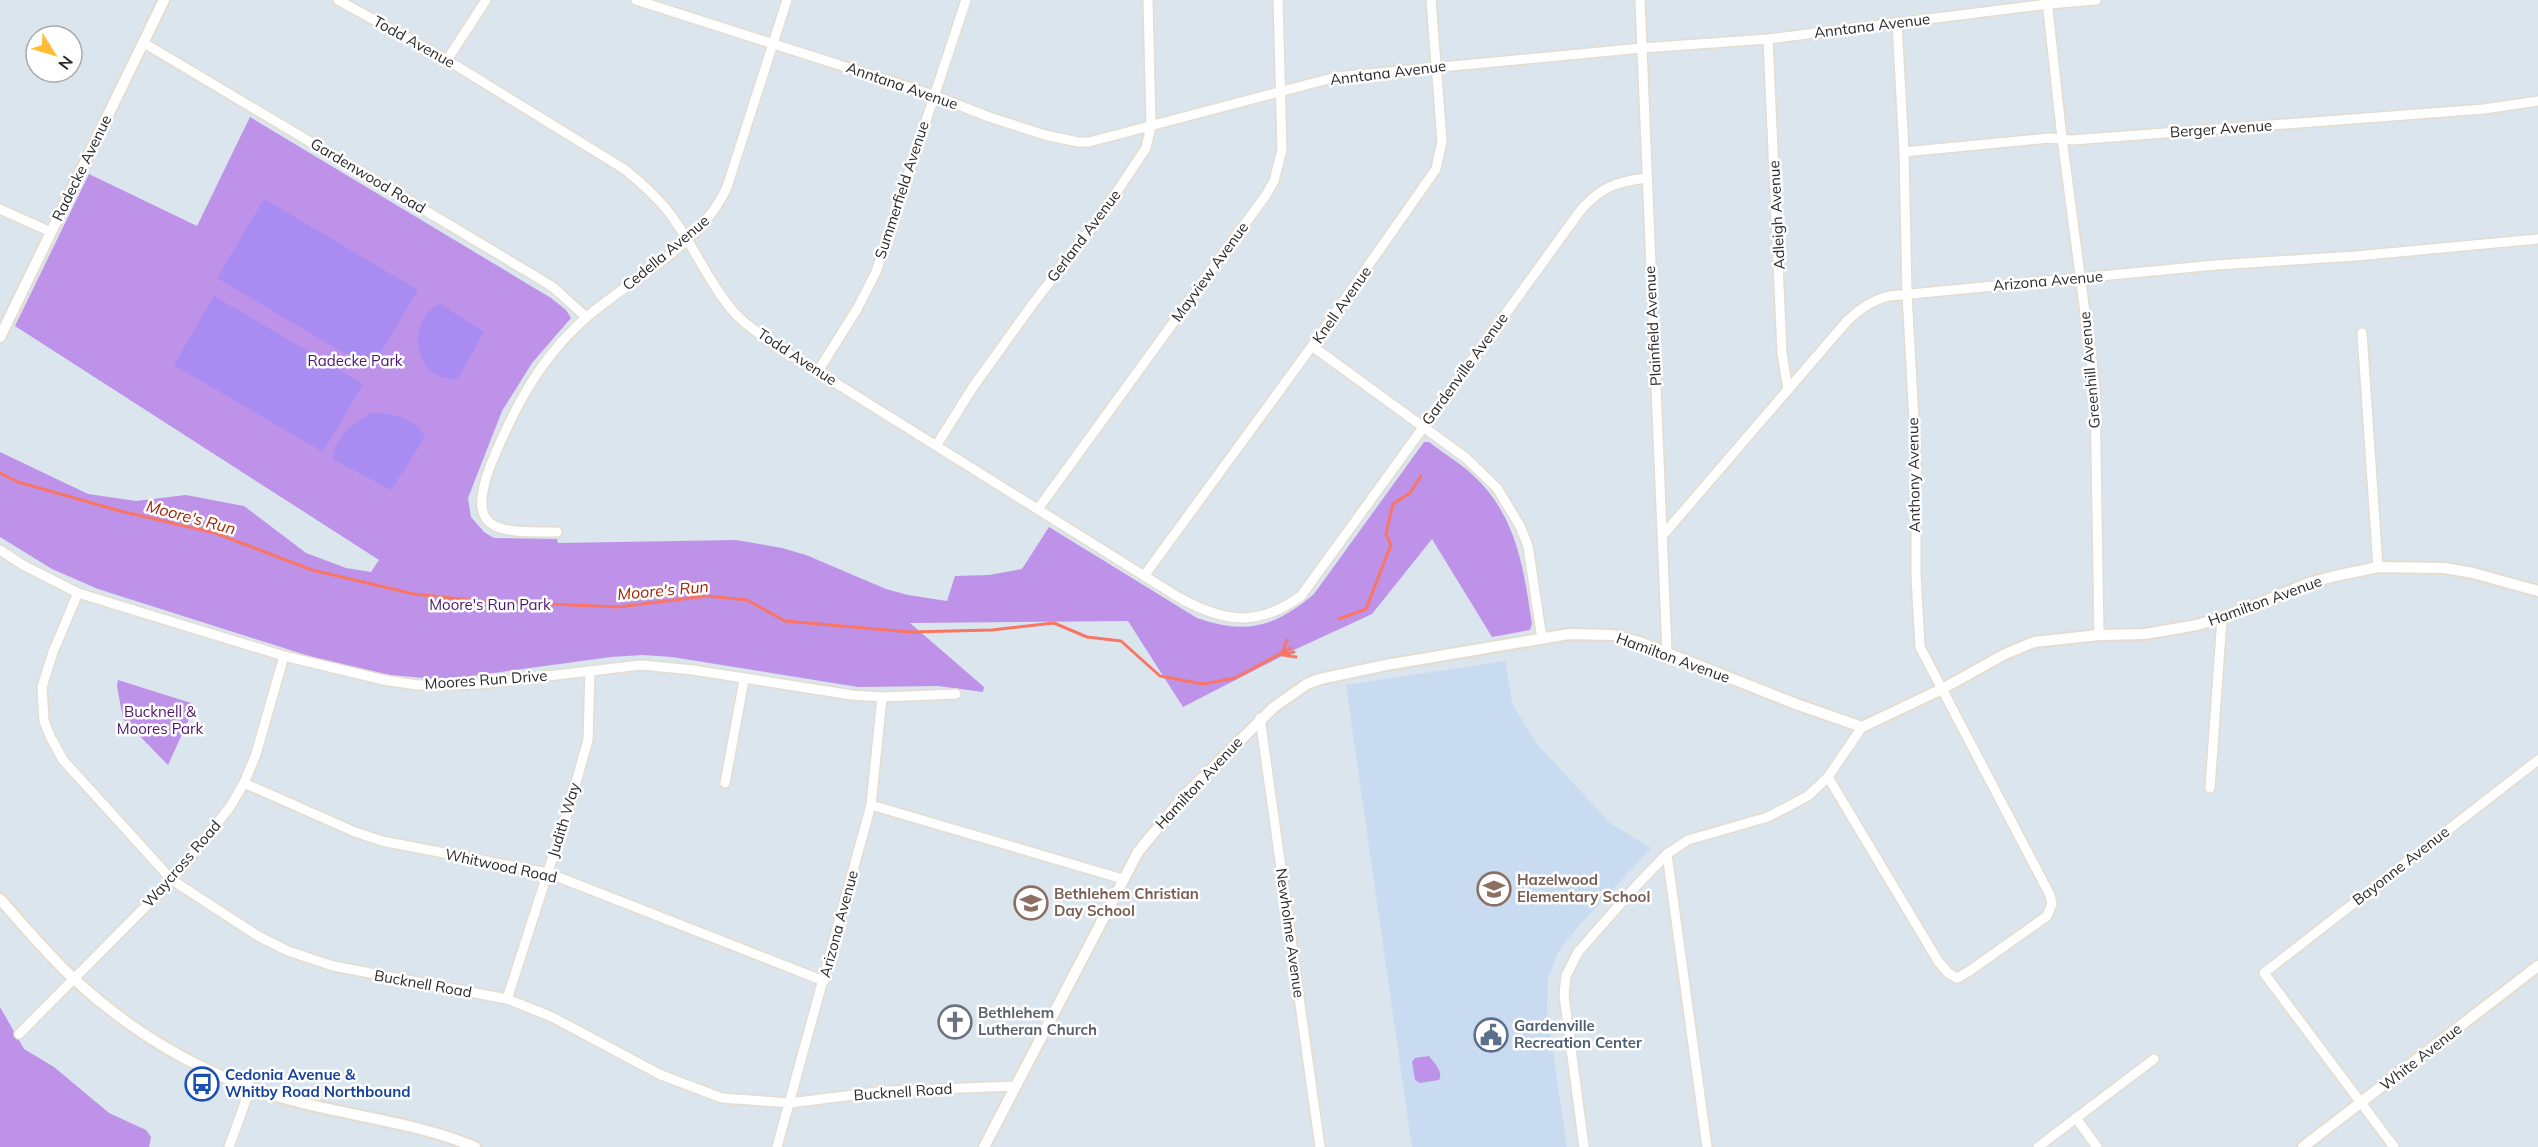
<svg xmlns="http://www.w3.org/2000/svg" width="2538" height="1147" viewBox="0 0 2538 1147" font-family="Mulish,sans-serif">
<style>
.education{fill:#c8dbf0}
.green{fill:#be92e9}
.pitch{fill:#a88cf1}
.lines{fill:none;stroke-linecap:round;stroke-linejoin:round}
.stream{stroke:#f97564;stroke-width:3}
.minor-casing{stroke:#e4ddcf;stroke-width:12}
.tertiary-casing{stroke:#e4ddcf;stroke-width:14}
.minor{stroke:#fff;stroke-width:9}
.tertiary{stroke:#fff;stroke-width:10}
.labels{text-anchor:middle;stroke-width:5;stroke-linejoin:round;paint-order:stroke}
.street-label{font-size:15px;fill:#2a2a2a;stroke:#fff}
.park-label{font-size:15px;fill:#4d146d;stroke:#fff}
.education-label{font-size:15px;font-weight:bold;fill:#785e54;stroke:#fff;text-anchor:start}
.worship-label{font-size:15px;font-weight:bold;fill:#5b616d;stroke:#fff;text-anchor:start}
.service-label{font-size:15px;font-weight:bold;fill:#4e5e75;stroke:#fff;text-anchor:start}
.transit-label{font-size:15px;font-weight:bold;fill:#164399;stroke:#fff;text-anchor:start}
.water-label{font-size:16px;font-style:italic;fill:#a52202;stroke:#fff}
</style>
<rect width="100%" height="100%" fill="#dae5ed"/>
<path class="education" d="M1505 661 1512 703 1535 742 1611 824 1651 848 1575 930 1558 952 1548 980 1547 1013 1567 1147H1412L1346 685Z"/>
<g class="green">
<path d="M250 117 551 298 566 310 571 318 532 363 502 411 468 498 471 517 484 532 494 538 557 539 558 543 736 540 782 548 806 555 886 589 908 595 947 601 955 576 989 575 1022 569 1049 527 1197 618C1246 635 1275 627 1314 594L1424 442H1429C1446 455 1465 466 1480 482 1518 522 1524 572 1532 624L1530 630 1492 637 1432 539 1372 614 1294 650 1183 707 1128 621 910 623 984 687 983 692 938 686 858 687 672 657 642 655 611 657 464 677 435 679 390 675 312 657 98 589 52 569 0 537V452L88 494 136 501 186 495 244 506 306 553 346 568 371 572 379 560 15 326 89 174 197 226Z"/>
<path d="M118 680 191 703 194 708 168 765 123 719 117 686Z"/>
<path d="M0 1007 24 1049 54 1067 109 1113 146 1130 151 1137 149 1147H0Z"/>
<path d="M1429 1056C1434 1063 1444 1072 1439 1080L1420 1083 1415 1080 1412 1062 1415 1058Z"/>
</g>
<g class="pitch">
<path d="M264 199 418 290 371 369 217 278Z"/>
<path d="M214 296 363 384 323 452 174 365Z"/>
<path d="M440 304 484 332 458 378C415 385 403 321 440 304Z"/>
<path d="M371 413C392 413 413 417 425 437L391 490 333 459C336 435 352 425 371 413Z"/>
</g>
<g class="lines">
<g class="stream">
<path d="M0 473 18 482 120 511 215 533 312 570 414 594 479 601 618 607 707 596 747 600 785 621 910 632 992 630 1054 623 1087 637 1121 641 1160 676 1203 684 1235 678 1291 648"/>
<path d="M1339 619 1366 609 1391 545 1386 534 1393 504 1410 493 1421 476"/>
<path d="M1282 654 1287 640"/>
<path d="M1286 654 1294 652"/>
<path d="M1283 655 1296 657"/>
</g>
<g class="minor-casing">
<g id="minor">
<path d="M338 0 447 60 624 169C639 181 654 194 667 210 692 241 706 279 732 310 744 325 762 335 778 347L1178 597C1223 622 1257 628 1301 596L1580 211C1601 187 1615 182 1646 178"/>
<path d="M636 0 933 95 989 117 1045 135 1078 142H1089L1336 77 1642 48 1768 39 2048 4 2096 0"/>
<path d="M1640 0 1667 653"/>
<path d="M2047 0 2062 138 2095 389 2099 635"/>
<path d="M1768 39 1782 353 1788 390"/>
<path d="M144 43 535 276 554 288 586 317"/>
<path d="M447 60 486 0"/>
<path d="M1904 152 2050 138 2072 140 2484 109 2538 101"/>
<path d="M0 209 51 232"/>
<path d="M2362 333 2378 567"/>
<path d="M1312 346 1466 458 1497 488 1520 526 1528 546 1542 639"/>
<path d="M818 371 857 309 876 272 966 0"/>
<path d="M936 446 973 387 1032 305 1100 217 1146 148 1151 126 1148 0"/>
<path d="M1038 509 1266 195 1274 181 1282 150 1278 0"/>
<path d="M557 532C499 532 464 534 491 464 514 408 541 356 588 316 635 276 701 245 727 187L787 0"/>
<path d="M1663 535 1847 321C1861 308 1871 301 1889 296L2216 265 2356 256 2538 239"/>
<path d="M0 550 23 565 78 593 284 656 384 680 417 685 479 684 641 665 693 670 852 695 882 697 956 694"/>
<path d="M1144 576 1312 346 1436 169 1442 141 1431 0"/>
<path d="M78 593 53 652 42 687 44 721 50 736 63 760 172 880 258 936 288 951 333 966 507 999 552 1017 661 1075 722 1098 790 1103 885 1091 1015 1086"/>
<path d="M1260 718 1320 1147"/>
<path d="M1828 777 1938 961 1948 973 1957 978 1968 972 2047 916 2052 904 2050 895 1920 647 1916 575V456L1907 294 1904 152 1897 22"/>
<path d="M244 783 355 832 382 841 548 873 824 981"/>
<path d="M725 783 744 680"/>
<path d="M2210 788 2222 618"/>
<path d="M871 805 1123 879"/>
<path d="M1667 854 1707 1147"/>
<path d="M507 999 569 807 588 740 590 671"/>
<path d="M19 1034 172 880 230 807 244 783 256 754 284 656"/>
<path d="M2076 1118 2097 1147"/>
<path d="M229 1147 250 1089"/>
<path d="M777 1147 871 805 882 697"/>
<path d="M1584 1147 1564 995 1566 976 1578 952 1637 885 1667 854 1688 840 1768 817 1808 796 1828 777 1862 727"/>
<path d="M2038 1147 2154 1059"/>
<path d="M2394 1147 2264 973 2538 760"/>
</g>
</g>
<g class="tertiary-casing">
<g id="tertiary">
<path d="M0 337 164 0"/>
<path d="M0 899C24 926 48 955 74 979 137 1037 212 1080 295 1101 355 1117 418 1123 475 1147"/>
<path d="M984 1147 1138 852 1185 795 1274 707 1307 684 1320 679 1386 665 1569 634 1613 635 1639 642 1796 704 1862 727 1942 689 2005 654 2034 642 2099 635 2145 634 2197 625 2233 614 2309 583 2335 576 2378 567 2444 568 2473 573 2538 591"/>
<path d="M2303 1147 2538 966"/>
</g>
</g>
<use href="#minor" class="minor"/>
<use href="#tertiary" class="tertiary"/>
</g>
<defs>
<g id="school-ring" transform="scale(1.725)"><circle r="9.5" fill="#fff" stroke="#8d6e63" stroke-width="1.5"/><path d="M0-5L7-2L0 1L-7-2ZM-4 1L0 2.5L4 1V4Q0 6-4 4Z" fill="#8d6e63"/></g>
<g id="church-ring" transform="scale(1.725)"><circle r="9.5" fill="#fff" stroke="#6b7280" stroke-width="1.5"/><path d="M-1.2-6h2.4v3.5h3.3v2.4h-3.3V6h-2.4V-.1h-3.3v-2.4h3.3Z" fill="#6b7280"/></g>
<g id="civic-ring" transform="scale(1.725)"><circle r="9.5" fill="#fff" stroke="#5c6f8a" stroke-width="1.5"/><path d="M-.6-6.5H3V-4.5H.6V-3L4-1V1h2V6H-6V1h2V-1L-.6-3ZM-1.2 2.5V6h2.4V2.5Z" fill="#5c6f8a"/></g>
<g id="bus-ring" transform="scale(1.725)"><circle r="9.5" fill="#fff" stroke="#1a4fb4" stroke-width="1.5"/><path d="M-5-6H5V4H4V6H2V4H-2V6H-4V4H-5ZM-3.5-4V0h7V-4ZM-3.5 1.2v1.5H-2V1.2ZM2 1.2v1.5H3.5V1.2Z" fill="#1a4fb4"/></g>
</defs>
<g fill-rule="evenodd">
<use href="#school-ring" x="1494" y="889"/>
<use href="#school-ring" x="1031" y="903"/>
<use href="#church-ring" x="955" y="1022"/>
<use href="#civic-ring" x="1491" y="1035"/>
<use href="#bus-ring" x="202" y="1084"/>
</g>
<g class="labels">
<g class="street-label">
<text transform="translate(1872 26) rotate(-7)" y="5">Anntana Avenue</text>
<text transform="translate(414 42) rotate(29)" y="5">Todd Avenue</text>
<text transform="translate(1388 73) rotate(-7)" y="5">Anntana Avenue</text>
<text transform="translate(902 86) rotate(19)" y="5">Anntana Avenue</text>
<text transform="translate(2221 129) rotate(-4)" y="5">Berger Avenue</text>
<text transform="translate(82 168) rotate(-64)" y="5">Radecke Avenue</text>
<text transform="translate(368 176) rotate(31)" y="5">Gardenwood Road</text>
<text transform="translate(902 190) rotate(-72)" y="5">Summerfield Avenue</text>
<text transform="translate(1777 215) rotate(-93)" y="5">Adleigh Avenue</text>
<text transform="translate(1084 236) rotate(-53)" y="5">Gerland Avenue</text>
<text transform="translate(666 253) rotate(-40)" y="5">Cedella Avenue</text>
<text transform="translate(1210 272) rotate(-54)" y="5">Mayview Avenue</text>
<text transform="translate(2048 281) rotate(-5)" y="5">Arizona Avenue</text>
<text transform="translate(1342 305) rotate(-55)" y="5">Knell Avenue</text>
<text transform="translate(1653 326) rotate(-93)" y="5">Plainfield Avenue</text>
<text transform="translate(797 357) rotate(33)" y="5">Todd Avenue</text>
<text transform="translate(1465 369) rotate(-54)" y="5">Gardenville Avenue</text>
<text transform="translate(2090 370) rotate(-95)" y="5">Greenhill Avenue</text>
<text transform="translate(1914 475) rotate(-91)" y="5">Anthony Avenue</text>
<text transform="translate(2265 601) rotate(-20)" y="5">Hamilton Avenue</text>
<text transform="translate(1673 658) rotate(20)" y="5">Hamilton Avenue</text>
<text transform="translate(486 680) rotate(-4)" y="5">Moores Run Drive</text>
<text transform="translate(1199 783) rotate(-47)" y="5">Hamilton Avenue</text>
<text transform="translate(564 820) rotate(-73)" y="5">Judith Way</text>
<text transform="translate(182 864) rotate(-49)" y="5">Waycross Road</text>
<text transform="translate(501 866) rotate(12)" y="5">Whitwood Road</text>
<text transform="translate(2401 866) rotate(-38)" y="5">Bayonne Avenue</text>
<text transform="translate(839 924) rotate(-75)" y="5">Arizona Avenue</text>
<text transform="translate(1290 933) rotate(82)" y="5">Newholme Avenue</text>
<text transform="translate(423 984) rotate(10)" y="5">Bucknell Road</text>
<text transform="translate(2421 1057) rotate(-38)" y="5">White Avenue</text>
<text transform="translate(903 1092) rotate(-4)" y="5">Bucknell Road</text>
</g>
<g class="park-label">
<text x="355" y="366">Radecke Park</text>
<text x="490" y="610">Moore's Run Park</text>
<text x="160" y="717">Bucknell &amp;<tspan x="160" dy="17">Moores Park</tspan></text>
</g>
<g class="education-label">
<text x="1517" y="885">Hazelwood<tspan x="1517" dy="17">Elementary School</tspan></text>
<text x="1054" y="899">Bethlehem Christian<tspan x="1054" dy="17">Day School</tspan></text>
</g>
<g class="worship-label">
<text x="978" y="1018">Bethlehem<tspan x="978" dy="17">Lutheran Church</tspan></text>
</g>
<g class="service-label">
<text x="1514" y="1031">Gardenville<tspan x="1514" dy="17">Recreation Center</tspan></text>
</g>
<g class="transit-label">
<text x="225" y="1080">Cedonia Avenue &amp;<tspan x="225" dy="17">Whitby Road Northbound</tspan></text>
</g>
<g class="water-label">
<text transform="translate(191 517) rotate(15)" y="6">Moore's Run</text>
<text transform="translate(663 590) rotate(-5)" y="6">Moore's Run</text>
</g>
</g>
<g transform="translate(54 54) rotate(127)"><circle r="28" fill="#ffffff" stroke="#aaaaaa" stroke-width="1.5"/>
<path d="M0-4.5L10 22L0 15L-10 22Z" fill="#ffbc35"/>
<text y="-9" font-size="16" font-weight="bold" text-anchor="middle" fill="#2a2a2a">N</text>
</g>
</svg>
